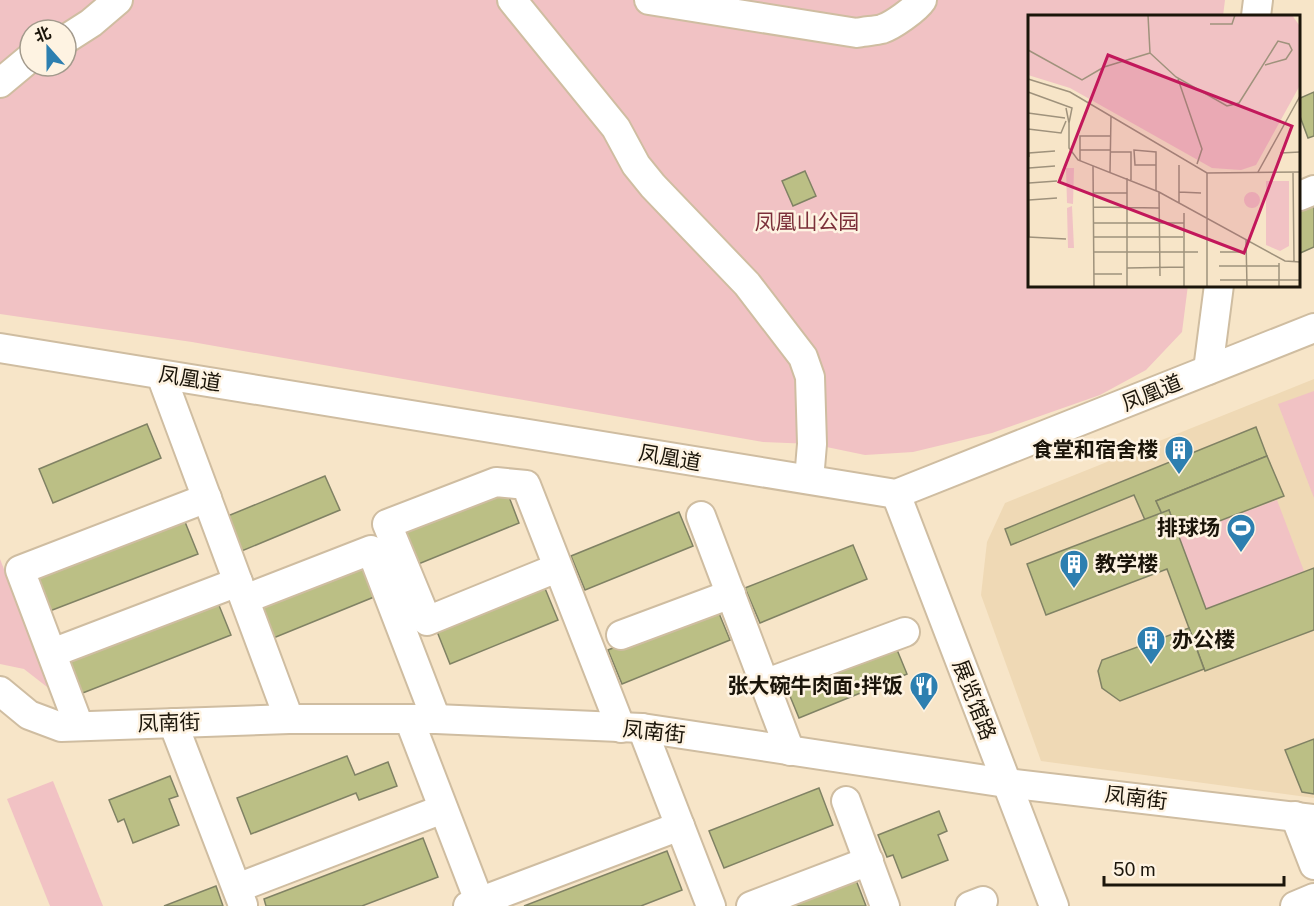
<svg xmlns="http://www.w3.org/2000/svg" width="1314" height="906" viewBox="0 0 1314 906" font-family="'Public Sans','Noto Sans SC',sans-serif">
<style>
.built{fill:#efd9b5}
.green{fill:#f1c2c4;fill-rule:evenodd}
.building{fill:#bbbf85;stroke:#808264;stroke-width:1.5}
.lines{fill:none;stroke-linecap:round;stroke-linejoin:round}
.minor-casing{stroke:#cfbda1;stroke-width:32}
.minor{stroke:#fff;stroke-width:28}
.labels{text-anchor:middle;stroke-width:5;stroke-linejoin:round;paint-order:stroke}
.park-label{font-size:21px;fill:#7b2f39;stroke:#fef3e2}
.street-label{font-size:21px;fill:#1b150a;stroke:#fef3e2}
.poi-label{font-size:21px;font-weight:bold;fill:#1b150a;stroke:#fef3e2;text-anchor:end}
.inset-road{fill:none;stroke:#9f927c;stroke-width:1.5}
.view{fill:#c2185b;fill-opacity:0.15;stroke:#c2185b;stroke-width:3}
.inset-edge{fill:none;stroke:#1b150a;stroke-width:3}
</style>
<rect width="100%" height="100%" fill="#f7e5c8"/>
<path class="built" d="M1314 379V798L1041 761 981 595 987 542 1005 503Z"/>
<g class="green">
<path d="M0 0H1225L1223 16H1029V285H1188L1182 332 1146 370 1100 395 992 433 913 452 865 455 812 444 763 442 192 342 0 314ZM30 30H66V66H30Z"/>
<path d="M1314 391V498L1278 404Z"/>
<path d="M1277 500 1304 571 1206 609 1178 537Z"/>
<path d="M0 559 51 690 24 669 0 664Z"/>
<path d="M53 781 103 906H50L7 799Z"/>
</g>
<g class="building">
<path d="M1314 92V136L1308 138 1298 111V99Z"/>
<path d="M805 171 816 196 793 206 782 181Z"/>
<path d="M1314 204V247L1298 254V210Z"/>
<path d="M147 424 161 458 53 503 39 469Z"/>
<path d="M1256 427 1267 456 1156 501 1162 514 1145 520 1134 495 1011 545 1005 529Z"/>
<path d="M1267 456 1284 496 1178 537 1169 510 1162 514 1156 501Z"/>
<path d="M325 476 340 510 232 555 218 520Z"/>
<path d="M506 489 519 523 411 567 397 533Z"/>
<path d="M1169 510 1206 609 1314 568V630L1205 671 1167 569 1046 615 1027 564Z"/>
<path d="M679 512 693 546 585 590 571 556Z"/>
<path d="M183 517 198 554 42 614 28 577Z"/>
<path d="M853 545 867 579 760 623 745 588Z"/>
<path d="M360 563 374 597 266 641 252 607Z"/>
<path d="M544 586 558 620 450 664 436 629Z"/>
<path d="M216 598 231 635 75 696 61 659Z"/>
<path d="M716 606 730 640 622 684 608 650Z"/>
<path d="M1189 628 1204 669 1120 701 1102 688 1098 671 1102 660Z"/>
<path d="M893 640 907 674 799 718 785 684Z"/>
<path d="M1314 739V794L1302 792 1285 750Z"/>
<path d="M347 756 355 775 388 762 397 786 359 800 356 793 251 834 237 798Z"/>
<path d="M170 776 178 796 169 799 179 825 133 843 124 819 118 822 109 800Z"/>
<path d="M819 788 833 825 724 868 709 831Z"/>
<path d="M939 811 947 831 938 835 948 860 902 878 893 855 887 857 878 835Z"/>
<path d="M423 838 438 877 362 906H266L264 899Z"/>
<path d="M667 851 682 890 641 906H524Z"/>
<path d="M856 880 866 906H790Z"/>
<path d="M216 886 223 906H164Z"/>
</g>
<g class="lines">
<g class="minor-casing">
<g id="minor">
<path d="M512 0 616 128 636 165 653 186 747 284 803 357 810 377 812 444 810 468"/>
<path d="M649 0 857 33C865 31 874 31 882 29 892 26 916 9 922 0"/>
<path d="M1256 16 1258 0"/>
<path d="M66 39 91 23 118 0"/>
<path d="M0 83 30 58"/>
<path d="M1300 196 1314 190"/>
<path d="M0 348 896 494 1314 328"/>
<path d="M1208 370 1219 285"/>
<path d="M161 375 289 719"/>
<path d="M896 494 1054 906"/>
<path d="M701 516 790 751"/>
<path d="M557 568 427 621 387 524 496 482 526 485 621 728"/>
<path d="M245 599 371 550 436 719"/>
<path d="M621 635 731 594"/>
<path d="M52 653 238 582"/>
<path d="M764 684 905 632"/>
<path d="M0 691 29 715 61 727 289 719H436L642 728 1006 783 1314 819"/>
<path d="M409 719 481 906"/>
<path d="M173 723 243 905"/>
<path d="M79 726 20 570 207 498"/>
<path d="M642 728 711 906"/>
<path d="M846 801 885 906"/>
<path d="M1295 816 1314 865"/>
<path d="M237 888 443 809"/>
<path d="M468 906 680 826"/>
<path d="M751 906 869 861"/>
<path d="M970 906 983 901"/>
<path d="M1295 906 1314 898"/>
</g>
</g>
<use href="#minor" class="minor"/>
</g>
<defs>
<g id="building-pin" transform="scale(1.5)"><path d="M0 17L-7.5 6A9.5 9.5 0 1 1 7.5 6Z" fill="#2d7fb0" stroke="#fef3e2"/><path d="M-4-6H4V6H1V3H-1V6H-4ZM-2.5-4.3h1.7v1.8h-1.7ZM.8-4.3h1.7v1.8H.8ZM-2.5-1h1.7V.8h-1.7ZM.8-1h1.7V.8H.8Z" fill="#fff"/></g>
<g id="stadium-pin" transform="scale(1.5)"><path d="M0 17L-7.5 6A9.5 9.5 0 1 1 7.5 6Z" fill="#2d7fb0" stroke="#fef3e2"/><path d="M0-5a6.5 5 0 1 0 0 10a6.5 5 0 1 0 0-10ZM-3.5-1.8h7v3.6h-7Z" fill="#fff"/></g>
<g id="restaurant-pin" transform="scale(1.5)"><path d="M0 17L-7.5 6A9.5 9.5 0 1 1 7.5 6Z" fill="#2d7fb0" stroke="#fef3e2"/><path d="M-5-6h1v4h1v-4h1v4h1v-4h1v5L-1.5 .5V6h-2V.5L-5-1ZM5-6V6H3V1.5H1.5Q1.5-4 5-6Z" fill="#fff"/></g>
</defs>
<g fill-rule="evenodd">
<use href="#building-pin" x="1179" y="450"/>
<use href="#stadium-pin" x="1241" y="528"/>
<use href="#building-pin" x="1074" y="564"/>
<use href="#building-pin" x="1151" y="640"/>
<use href="#restaurant-pin" x="924" y="686"/>
</g>
<g class="labels">
<g class="park-label">
<text x="807" y="229">凤凰山公园</text>
</g>
<g class="street-label">
<text transform="translate(190 379) rotate(9)" y="7">凤凰道</text>
<text transform="translate(1152 393) rotate(-22)" y="7">凤凰道</text>
<text transform="translate(670 458) rotate(10)" y="7">凤凰道</text>
<text transform="translate(974 700) rotate(69)" y="7">展览馆路</text>
<text transform="translate(169 723) rotate(-2)" y="7">凤南街</text>
<text transform="translate(654 732) rotate(6)" y="7">凤南街</text>
<text transform="translate(1136 798) rotate(7)" y="7">凤南街</text>
</g>
<g class="poi-label">
<text x="1158" y="457">食堂和宿舍楼</text>
<text x="1220" y="535">排球场</text>
<text x="1095" y="571" text-anchor="start">教学楼</text>
<text x="1172" y="647" text-anchor="start">办公楼</text>
<text x="903" y="693">张大碗牛肉面•拌饭</text>
</g>
</g>
<g transform="translate(1028 15)">
<rect width="272" height="272" fill="#f7e5c8"/>
<path d="M0 0H264L271 10V72L228 150 213 155 184 153 42 73 0 60ZM38 153H46L45 189 39 188ZM238 166H261V231L252 236 238 230ZM216 185a8 8 0 1 1 16 0a8 8 0 1 1-16 0ZM44 191 46 233H40L39 193Z" fill="#f1c2c4"/>
<path class="inset-road" d="M120 0 122 38 148 62 199 91 211 88 250 26 261 29 264 35 258 44 237 50M182 9H204L207 0M0 35 54 65 76 52 122 38M0 64 42 77 179 158 272 157M150 64 174 134 169 149M0 77 44 93 41 108 38 93M0 98 37 103M41 108V133L50 145 131 177 257 246 272 247M0 114 33 118 38 106M52 135H82M82 137H103V165M252 138 272 137M0 142 1 222M1 142V138L27 136M52 146V121H82M128 150H107L106 135 128 137V176M65 151 66 271M1 153 27 151M82 157 83 101M230 157 272 81M265 157 266 247M179 158V271M99 163V271M1 168 29 166M131 177 132 261M151 177 173 178M66 178H99M1 185 29 183M151 188V150M66 192 131 193M156 198V271M66 208H156M0 222 38 224M66 222H155M218 224 219 271M66 237H170M192 237H218M251 248V271M191 251H251M99 253 156 252M66 259H94M192 265H272"/>
<path class="view" d="M80 40 264 111 216 238 31 167Z"/>
<rect width="272" height="272" class="inset-edge"/>
</g>
<g transform="translate(48 48) rotate(339)"><circle r="28" fill="#fef3e2" stroke="#a39a8c" stroke-width="1.5"/>
<path d="M0-4.5L10 22L0 15L-10 22Z" fill="#2d7fb0"/>
<text y="-9" font-size="16" font-weight="bold" text-anchor="middle" fill="#1b150a">北</text>
</g>
<path d="M1104 876v9h180v-9" fill="none" stroke="#1b150a" stroke-width="3"/>
<text x="1113" y="876" font-size="18" fill="#1b150a" stroke="#fef3e2" stroke-width="4.5" paint-order="stroke">50 m</text>
</svg>
